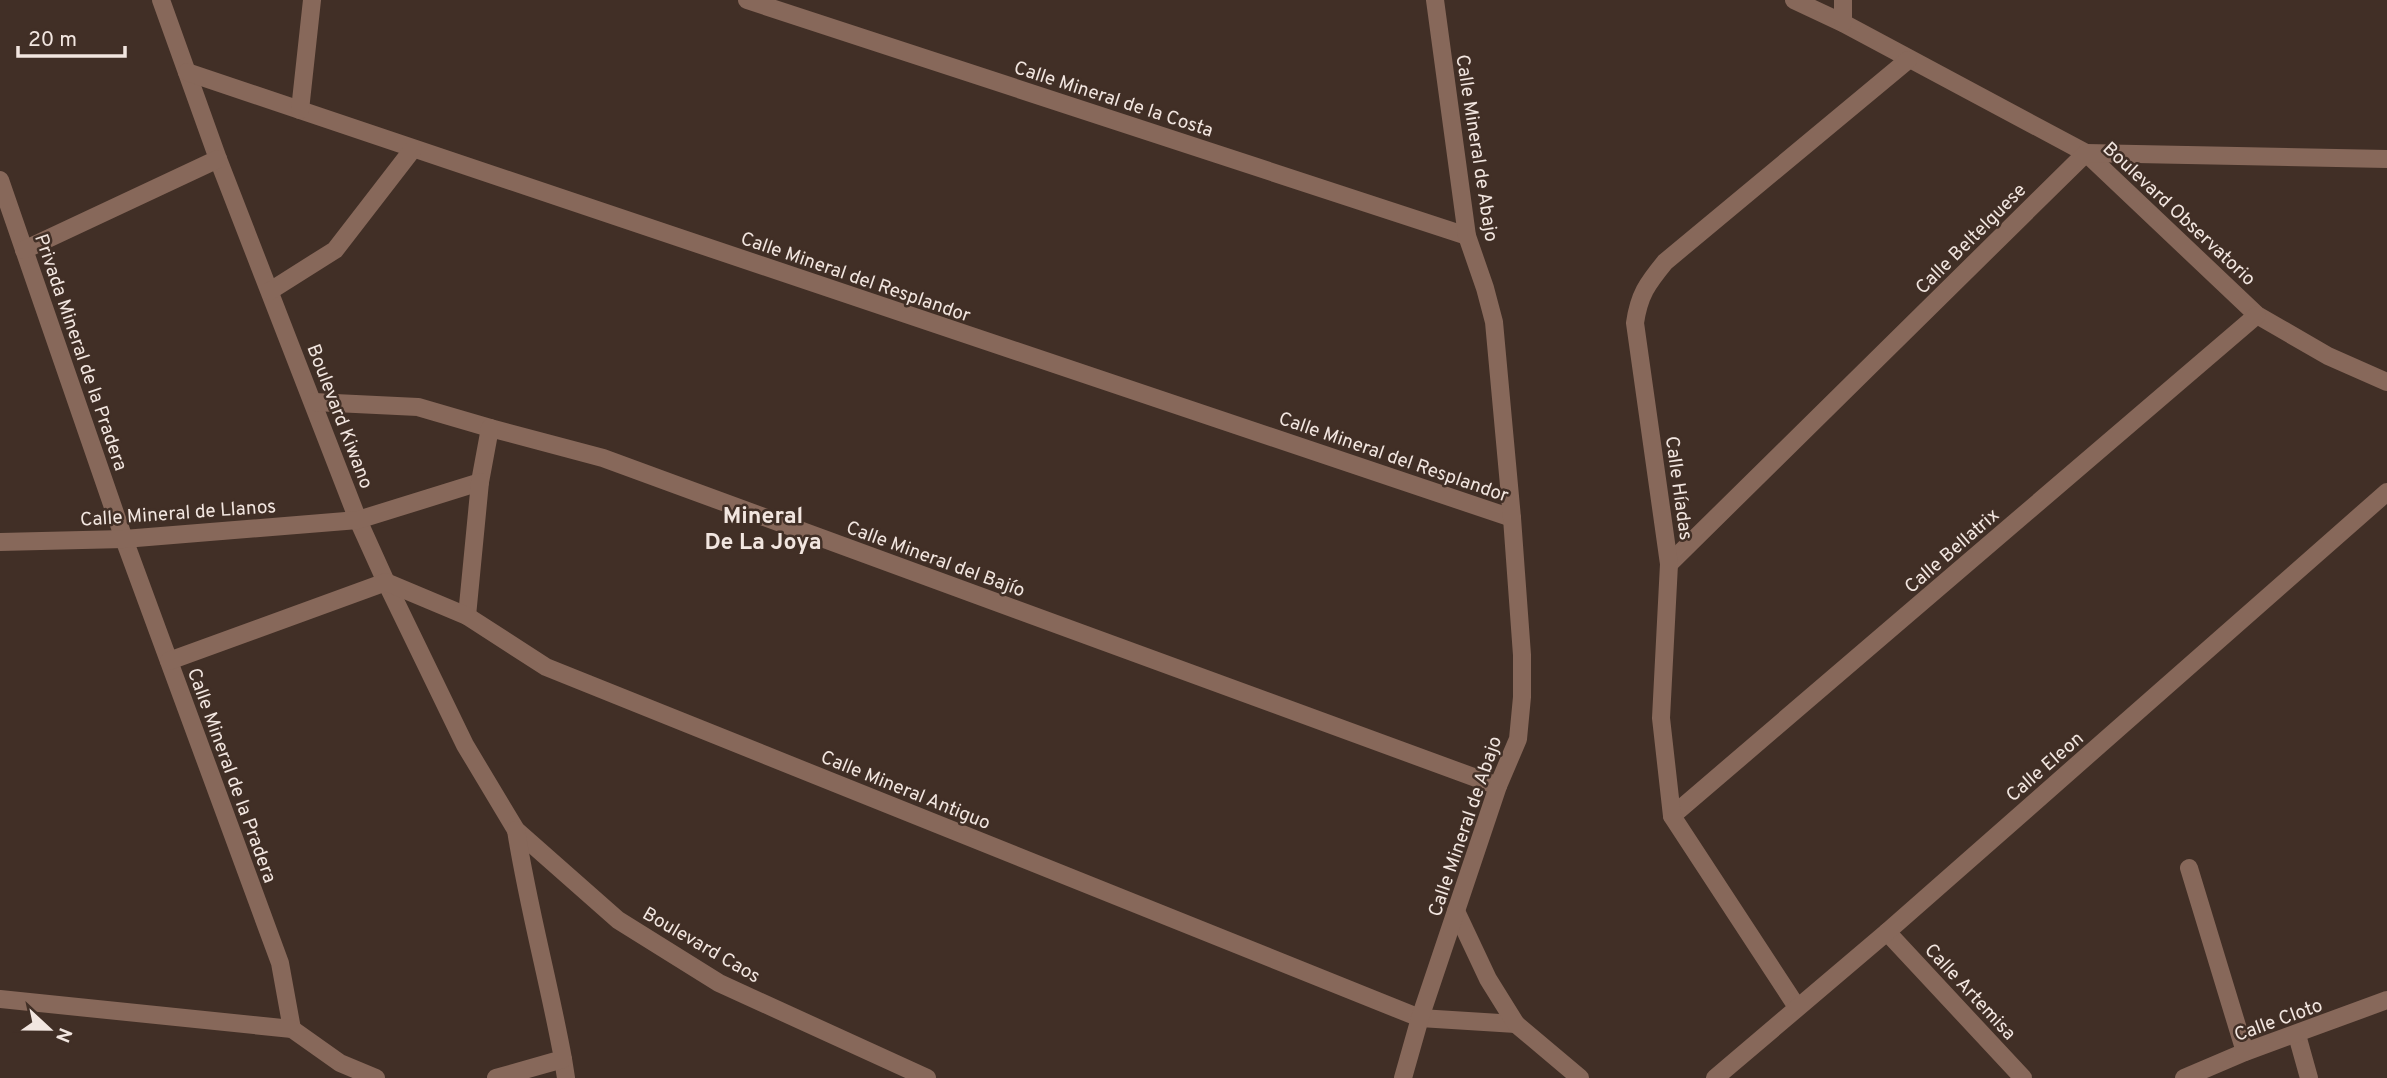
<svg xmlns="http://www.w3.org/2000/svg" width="2387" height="1078" viewBox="0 0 2387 1078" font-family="Overpass,sans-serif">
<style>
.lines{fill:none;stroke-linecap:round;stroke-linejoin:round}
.minor{stroke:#87685a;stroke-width:18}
.labels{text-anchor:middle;stroke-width:5;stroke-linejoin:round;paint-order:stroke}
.street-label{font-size:19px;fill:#f2e6e0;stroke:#412f26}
.quarter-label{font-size:23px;font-weight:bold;fill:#f2e6e0;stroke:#412f26}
</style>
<rect width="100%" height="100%" fill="#412f26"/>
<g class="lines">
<g class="minor">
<path d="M161 0 218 159 358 520 386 582 465 745 516 830 618 920 719 983 927 1078"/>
<path d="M747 0 1467 236"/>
<path d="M1794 0 1843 23 2086 153 2257 315 2328 356 2387 382"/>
<path d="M1843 0V23"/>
<path d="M187 72 1512 518"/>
<path d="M300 110 312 0"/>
<path d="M0 180 124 539 280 963 292 1029"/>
<path d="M24 250 218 159"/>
<path d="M270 291 335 250 413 149"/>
<path d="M314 402 418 407 490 428"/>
<path d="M0 542 124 539 358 520 480 482 490 428 603 458 1498 786"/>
<path d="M1669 564 2086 153 2387 159"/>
<path d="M467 616 480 482"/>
<path d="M169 661 386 582 467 616 546 667 1420 1018 1516 1024"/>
<path d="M1672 816 2257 315"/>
<path d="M2189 868 2245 1052"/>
<path d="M1456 911 1488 979 1516 1024 1580 1078"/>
<path d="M1887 932 2023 1078"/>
<path d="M0 999 292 1029 340 1063 376 1078"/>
<path d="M1797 1007 1672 816 1661 718 1669 564 1635 323C1639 295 1647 284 1665 262L1908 60"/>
<path d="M2297 1035 2309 1078"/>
<path d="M563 1059 566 1078"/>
<path d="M496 1078 563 1059C549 982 528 907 516 830"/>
<path d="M1403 1078 1420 1018 1498 786 1518 739 1522 697V655L1512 518 1494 322 1485 288 1467 236 1435 0"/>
<path d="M1715 1078 1887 932 2387 492"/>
<path d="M2184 1078 2245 1052 2387 1000"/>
</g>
</g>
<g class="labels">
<g class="street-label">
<text transform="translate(1114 98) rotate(18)" y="7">Calle Mineral de la Costa</text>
<text transform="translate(1478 148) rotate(81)" y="7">Calle Mineral de Abajo</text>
<text transform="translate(2180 213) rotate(43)" y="7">Boulevard Observatorio</text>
<text transform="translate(1970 238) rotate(-45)" y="7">Calle Beltelguese</text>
<text transform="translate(856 276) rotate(19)" y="7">Calle Mineral del Resplandor</text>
<text transform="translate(82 352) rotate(71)" y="7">Privada Mineral de la Pradera</text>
<text transform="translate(341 416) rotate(69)" y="7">Boulevard Kiwano</text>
<text transform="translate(1394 456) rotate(19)" y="7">Calle Mineral del Resplandor</text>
<text transform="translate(1680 488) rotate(82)" y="7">Calle Híadas</text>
<text transform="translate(178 512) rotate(-4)" y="7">Calle Mineral de Llanos</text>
<text transform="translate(1951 550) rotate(-41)" y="7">Calle Bellatrix</text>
<text transform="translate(936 558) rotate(20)" y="7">Calle Mineral del Bajío</text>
<text transform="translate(2044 766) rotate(-41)" y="7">Calle Eleon</text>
<text transform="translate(233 775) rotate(70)" y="7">Calle Mineral de la Pradera</text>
<text transform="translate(906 789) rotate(22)" y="7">Calle Mineral Antiguo</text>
<text transform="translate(1464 826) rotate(-71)" y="7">Calle Mineral de Abajo</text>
<text transform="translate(702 944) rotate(30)" y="7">Boulevard Caos</text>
<text transform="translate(1971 991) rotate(47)" y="7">Calle Artemisa</text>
<text transform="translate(2278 1019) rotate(-20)" y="7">Calle Cloto</text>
</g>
<g class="quarter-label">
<text x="763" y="523">Mineral<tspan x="763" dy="26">De La Joya</tspan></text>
</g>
</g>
<g transform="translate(49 1029) rotate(112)" stroke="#412f26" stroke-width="5" paint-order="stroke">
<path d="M0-5L12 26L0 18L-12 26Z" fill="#f2e6e0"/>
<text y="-10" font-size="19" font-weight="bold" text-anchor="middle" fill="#f2e6e0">N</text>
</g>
<path d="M18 46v10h107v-10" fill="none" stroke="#f2e6e0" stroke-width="3.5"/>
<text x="28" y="46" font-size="21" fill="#f2e6e0" stroke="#412f26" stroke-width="5" paint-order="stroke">20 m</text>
</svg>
